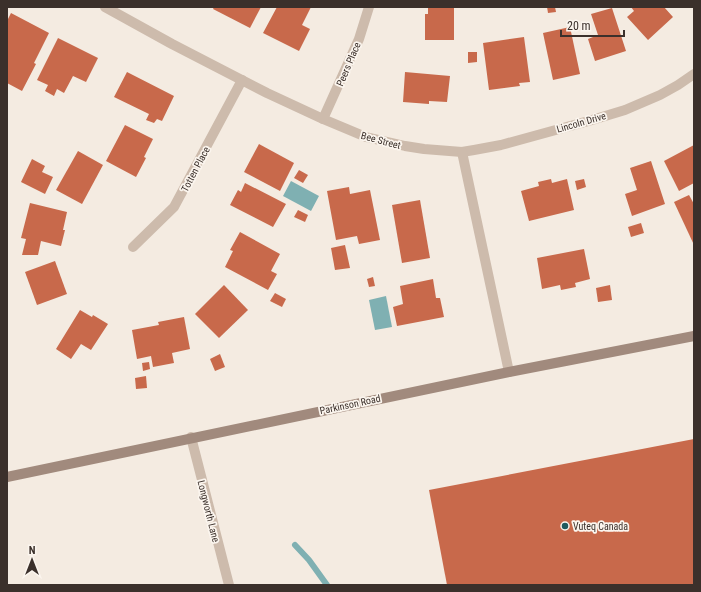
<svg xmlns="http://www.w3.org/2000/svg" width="701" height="592" viewBox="0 0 701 592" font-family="'Roboto Condensed',sans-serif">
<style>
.water{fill:#7fb0b2}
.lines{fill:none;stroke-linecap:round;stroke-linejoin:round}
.stream{stroke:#7fb0b2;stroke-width:6}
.building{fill:#c8694b}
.street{stroke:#cdbbac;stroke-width:10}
.secondary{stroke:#a18a7d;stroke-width:10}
.poi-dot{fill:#1f5a5e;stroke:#fbf5ee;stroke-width:1.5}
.labels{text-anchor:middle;stroke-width:3.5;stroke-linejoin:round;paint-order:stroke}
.street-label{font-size:10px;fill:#3b302b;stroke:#fbf5ee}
.poi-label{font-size:10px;fill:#3b302b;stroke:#fbf5ee;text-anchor:start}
</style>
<rect width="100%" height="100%" fill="#f4ebe1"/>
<g class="water">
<path d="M291 181 319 196 311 211 283 196Z"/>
<path d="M386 296 392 327 375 330 369 300Z"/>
</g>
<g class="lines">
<path class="stream" d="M295 545 309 560 327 585"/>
</g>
<g class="building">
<path d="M214 7H261L250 28 213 9Z"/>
<path d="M277 7H311L302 25 310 29 299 51 263 33Z"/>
<path d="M428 7H454V40H425V14H428Z"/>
<path d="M547 7H555L556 12 548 13Z"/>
<path d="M631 7H664L673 17 648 40 627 17 634 11Z"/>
<path d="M612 8 626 51 595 61 588 39 598 35 591 14Z"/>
<path d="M11 13 49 33 34 63 36 64 22 91 7 83V21Z"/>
<path d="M570 27 580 74 553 80 543 33Z"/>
<path d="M524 37 530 82 519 83 520 86 489 90 483 43Z"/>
<path d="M58 38 98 58 86 82 73 76 64 93 57 89 54 96 45 91 48 85 37 80Z"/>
<path d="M468 52H477V62L468 63Z"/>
<path d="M127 72 174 96 162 121 157 119 154 123 146 120 149 114 114 97Z"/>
<path d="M405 72 450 76 447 102 429 101V104L403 102Z"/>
<path d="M125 125 153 139 144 157 146 158 136 177 106 161Z"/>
<path d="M259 144 294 163 280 191 244 172Z"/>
<path d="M694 145V183L679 191 664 161Z"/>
<path d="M78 151 103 165 82 204 56 190Z"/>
<path d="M32 159 45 166 42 172 53 177 45 194 21 182Z"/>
<path d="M651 161 665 204 632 216 625 194 637 190 630 168Z"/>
<path d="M299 170 308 175 303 183 294 178Z"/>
<path d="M551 179 552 183 567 179 574 210 529 221 521 191 539 186 538 182Z"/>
<path d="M584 179 586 187 577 190 575 181Z"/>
<path d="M245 183 286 204 273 227 230 205 238 190 241 192Z"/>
<path d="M349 187 350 194 370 190 380 240 359 244 357 236 336 240 327 191Z"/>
<path d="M689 195 694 204V245L674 202Z"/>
<path d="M420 200 430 258 402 263 392 205Z"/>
<path d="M30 203 67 212 63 230H65L61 246 41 241 38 255H22L26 239 21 238Z"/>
<path d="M298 210 308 215 305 222 294 217Z"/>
<path d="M641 223 644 233 631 237 628 227Z"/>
<path d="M240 232 280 254 271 271 277 274 268 290 225 267 233 251 230 250Z"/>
<path d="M345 245 350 268 335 270 331 248Z"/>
<path d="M584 249 590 279 575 283 576 287 561 290 560 285 542 289 537 258Z"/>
<path d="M55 261 67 294 37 305 25 272Z"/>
<path d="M373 277 375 286 369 287 367 279Z"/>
<path d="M433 279 436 298H440L444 317 397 326 393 307 403 304 400 286Z"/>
<path d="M224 285 248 310 219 338 195 314Z"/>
<path d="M610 285 612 300 598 302 596 288Z"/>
<path d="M275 293 286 299 282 307 270 301Z"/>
<path d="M80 310 92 317 93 315 108 324 91 350 81 344 71 359 56 349Z"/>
<path d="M184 317 190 349 172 353 174 363 153 367 151 356 137 359 132 330 159 325 158 322Z"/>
<path d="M220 354 225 367 215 371 210 359Z"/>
<path d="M149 362 150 369 143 371 142 363Z"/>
<path d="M146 376 147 388 136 389 135 378Z"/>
<path d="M694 439V585H447L429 490Z"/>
</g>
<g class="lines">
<g class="street">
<path d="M105 7 172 44 267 93 323 119 366 137 405 146 424 149 462 152 474 150 501 145 592 120 625 110 660 95 678 85 694 74"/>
<path d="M323 119 359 39 369 7"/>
<path d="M462 152 509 372"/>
<path d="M133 247 174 207 242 80"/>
<path d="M191 437 229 585"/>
</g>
<path class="secondary" d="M7 477 509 372 694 336"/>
</g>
<circle class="poi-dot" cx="565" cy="526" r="4"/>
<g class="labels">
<g class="street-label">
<text transform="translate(348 64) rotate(-67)" y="4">Peers Place</text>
<text transform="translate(581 122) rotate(-16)" y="4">Lincoln Drive</text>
<text transform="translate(381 140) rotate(15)" y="4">Bee Street</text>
<text transform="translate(195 169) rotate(-62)" y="4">Totten Place</text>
<text transform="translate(350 404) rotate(-12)" y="4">Parkinson Road</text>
<text transform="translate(209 511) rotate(76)" y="4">Longworth Lane</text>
</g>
<g class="poi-label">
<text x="573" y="530">Vuteq Canada</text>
</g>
</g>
<rect width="701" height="592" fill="none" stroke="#3b302b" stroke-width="16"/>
<g transform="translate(32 560)" stroke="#fbf5ee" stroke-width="3" paint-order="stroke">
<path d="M0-3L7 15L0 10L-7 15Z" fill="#3b302b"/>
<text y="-6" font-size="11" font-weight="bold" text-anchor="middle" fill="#3b302b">N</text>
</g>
<path d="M561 30v6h63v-6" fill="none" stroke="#3b302b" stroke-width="2"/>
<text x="567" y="30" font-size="12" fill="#3b302b" stroke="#fbf5ee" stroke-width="3" paint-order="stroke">20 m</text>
</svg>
